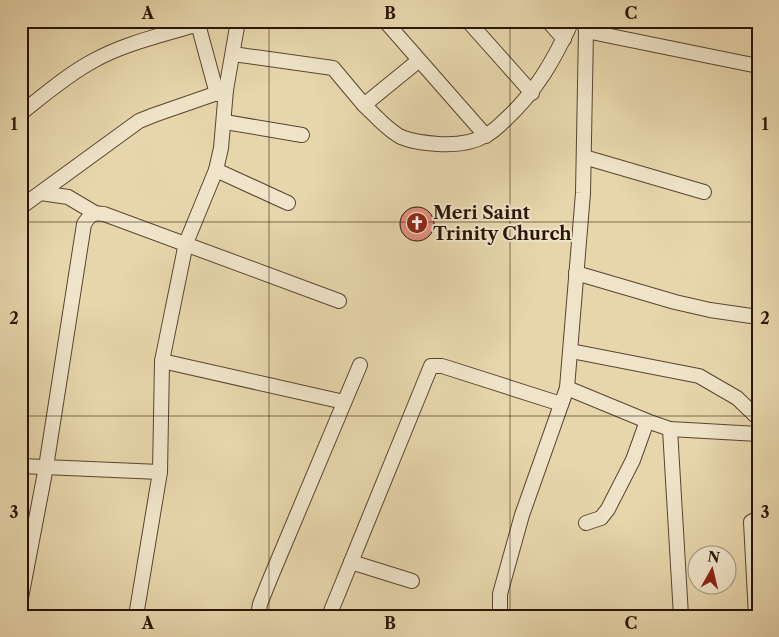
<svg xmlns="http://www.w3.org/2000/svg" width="779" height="637" viewBox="0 0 779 637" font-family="'Libre Caslon Text',serif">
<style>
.building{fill:#e09081;stroke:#2a1505}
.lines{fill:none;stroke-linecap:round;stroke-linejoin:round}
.minor-casing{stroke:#59452f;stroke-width:16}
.minor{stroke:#efe4c9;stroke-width:14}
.grid{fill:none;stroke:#2a1505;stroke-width:1;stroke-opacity:0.55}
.labels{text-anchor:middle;stroke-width:4;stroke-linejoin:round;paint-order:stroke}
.poi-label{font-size:18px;font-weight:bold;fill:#2a1505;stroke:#efe4c9;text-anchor:start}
.neatline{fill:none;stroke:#2a1505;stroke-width:2}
.grid-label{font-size:16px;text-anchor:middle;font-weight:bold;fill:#2a1505}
</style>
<rect width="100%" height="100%" fill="#e7d6ac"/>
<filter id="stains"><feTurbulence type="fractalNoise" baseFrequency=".004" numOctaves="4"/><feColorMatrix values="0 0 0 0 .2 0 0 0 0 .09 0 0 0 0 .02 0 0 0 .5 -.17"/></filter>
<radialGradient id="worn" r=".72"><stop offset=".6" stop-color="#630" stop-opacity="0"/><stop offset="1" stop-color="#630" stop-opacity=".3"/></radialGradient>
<circle class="building" cx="417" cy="224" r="17"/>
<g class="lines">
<g class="minor-casing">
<g id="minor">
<path d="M385 21 486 136"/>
<path d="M468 21 532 93"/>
<path d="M548 21 564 39"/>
<path d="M198 24 217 94"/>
<path d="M586 31 758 66"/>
<path d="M233 54 333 68 364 105 418 61"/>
<path d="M364 105C375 115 387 130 401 137 413 142 425 143 438 144 454 145 473 143 486 135 493 132 499 126 504 121 536 92 554 60 572 21"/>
<path d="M21 113C44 95 67 75 93 61 125 43 163 35 198 24V21"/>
<path d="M225 122 302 135"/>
<path d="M584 157 704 192"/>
<path d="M216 170 288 203"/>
<path d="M41 193 68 197 95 213"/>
<path d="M21 207 139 121 154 115 226 90"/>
<path d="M576 273 675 302 710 310 758 317"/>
<path d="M571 351 699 376 737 398 758 418"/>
<path d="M162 361 344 402"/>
<path d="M567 388 647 421 670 429 758 434"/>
<path d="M670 429 681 616"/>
<path d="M21 466 160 472"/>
<path d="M586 523 601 518 608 509 633 460 647 421"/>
<path d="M351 562 412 581"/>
<path d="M21 598 46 467 84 224C90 215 93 212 104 214L339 301"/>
<path d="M136 616 160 472 162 361 186 243 216 170 221 148 226 90 238 21"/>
<path d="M258 616 260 604 270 579 360 365"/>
<path d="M329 616 431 366H442L561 404"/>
<path d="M500 616V594L522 515 567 388 583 193 586 31 585 21"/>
<path d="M756 616 751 522 758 518"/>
</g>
</g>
<use href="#minor" class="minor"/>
</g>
<path class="grid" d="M269 21V616M510 21V616M21 222H758M21 416H758"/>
<defs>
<g id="church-disc" transform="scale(1.125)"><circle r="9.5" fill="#8f2418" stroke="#efe4c9"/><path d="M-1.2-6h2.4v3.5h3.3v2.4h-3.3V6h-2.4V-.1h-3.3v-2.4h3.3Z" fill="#fff"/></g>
</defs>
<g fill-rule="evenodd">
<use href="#church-disc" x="417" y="223"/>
</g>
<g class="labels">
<g class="poi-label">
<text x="433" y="219">Meri Saint<tspan x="433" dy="21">Trinity Church</tspan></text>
</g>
</g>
<rect width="779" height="637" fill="none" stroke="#e7d6ac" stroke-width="55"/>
<g transform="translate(712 570) rotate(8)"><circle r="24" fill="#efe4c9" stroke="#a0917b"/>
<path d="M0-4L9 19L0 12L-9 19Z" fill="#8f2418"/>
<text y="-8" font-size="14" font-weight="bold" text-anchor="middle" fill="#2a1505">N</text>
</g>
<rect x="28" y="28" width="724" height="582" class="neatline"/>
<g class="grid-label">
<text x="148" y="19">A</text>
<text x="390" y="19">B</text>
<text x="631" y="19">C</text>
<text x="14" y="130">1</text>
<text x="765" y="130">1</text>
<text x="14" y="324">2</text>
<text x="765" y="324">2</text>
<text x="14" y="518">3</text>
<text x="765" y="518">3</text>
<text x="148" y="629">A</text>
<text x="390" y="629">B</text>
<text x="631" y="629">C</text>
</g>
<rect width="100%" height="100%" filter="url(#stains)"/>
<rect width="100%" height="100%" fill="url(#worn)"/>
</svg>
